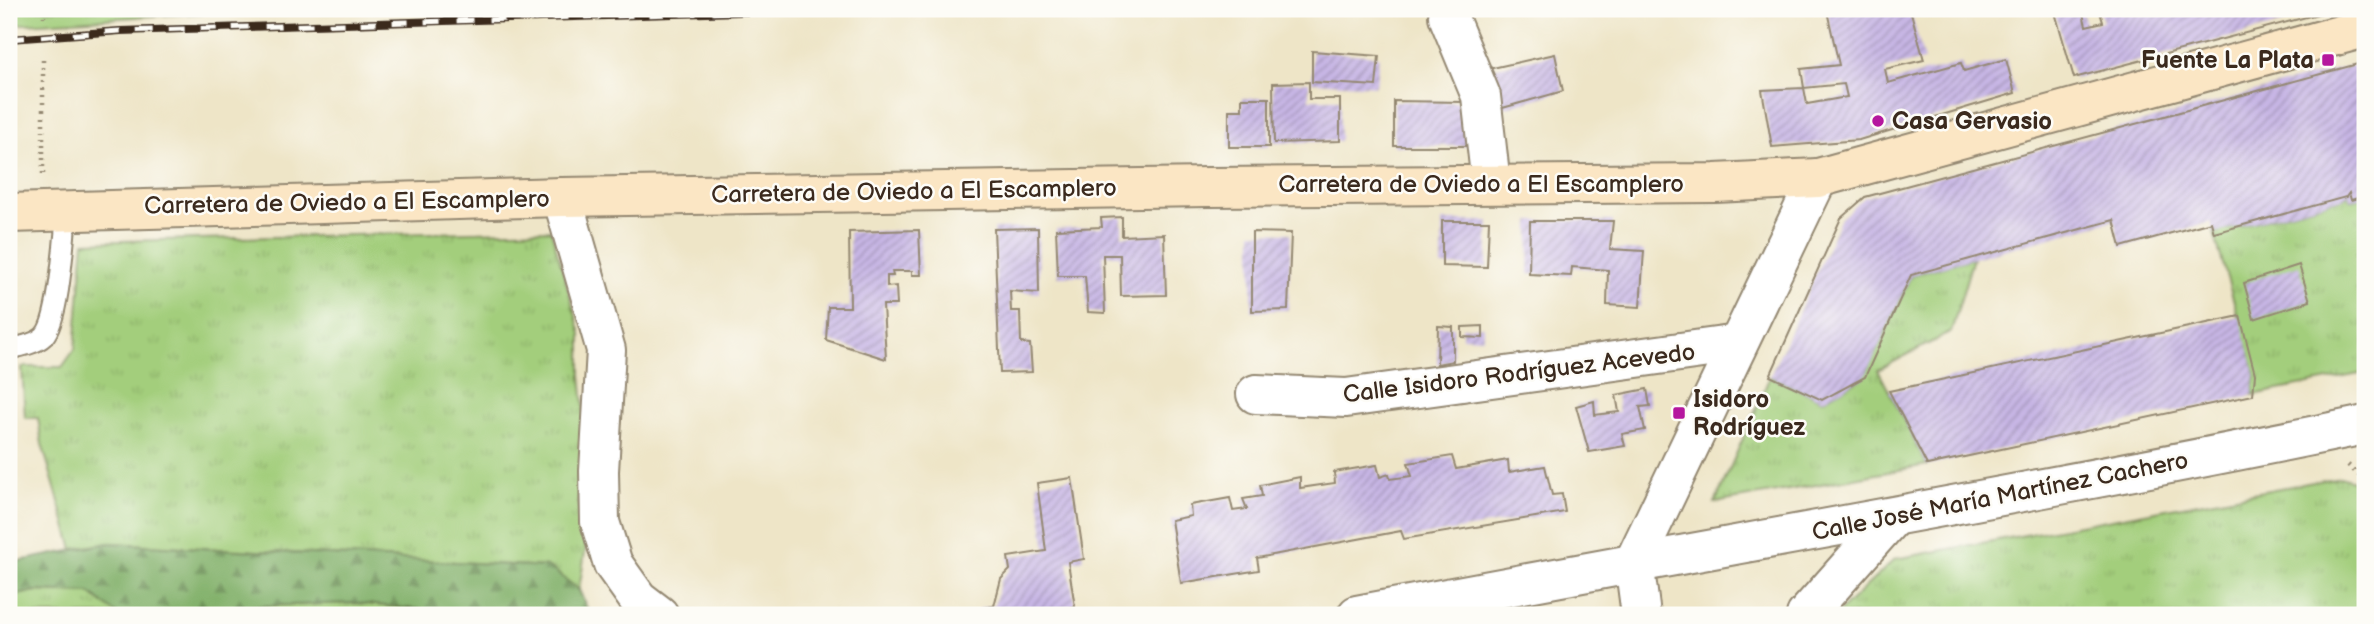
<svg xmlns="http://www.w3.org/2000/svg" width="2374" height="624" viewBox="0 0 2374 624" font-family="'Balsamiq Sans',sans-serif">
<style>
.grass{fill:url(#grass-tufts);stroke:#6f7c4c;stroke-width:2}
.forest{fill:url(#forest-firs);stroke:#5e6e44;stroke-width:2}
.building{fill:url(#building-hatch)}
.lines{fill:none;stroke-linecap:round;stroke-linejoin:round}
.lane-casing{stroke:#948872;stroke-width:23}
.street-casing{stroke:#948872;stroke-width:42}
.secondary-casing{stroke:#948872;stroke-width:42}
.path{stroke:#948872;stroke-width:4.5;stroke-dasharray:2 5;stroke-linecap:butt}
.lane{stroke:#fff;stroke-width:19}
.street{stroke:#fff;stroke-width:38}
.secondary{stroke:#fbe6c4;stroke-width:38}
.rail-casing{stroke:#3b2a1e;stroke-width:8}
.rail{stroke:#fdfcf7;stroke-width:5;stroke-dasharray:16;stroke-linecap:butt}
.poi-dot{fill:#b5179e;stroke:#fdfcf7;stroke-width:2.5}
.labels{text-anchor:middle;stroke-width:5;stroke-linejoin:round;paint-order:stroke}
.poi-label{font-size:24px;font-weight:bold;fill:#3b2a1e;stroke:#fdfcf7;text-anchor:start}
.street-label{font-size:24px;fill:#3b2a1e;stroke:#fdfcf7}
</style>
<defs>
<pattern id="grass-tufts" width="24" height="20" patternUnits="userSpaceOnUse" patternTransform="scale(1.75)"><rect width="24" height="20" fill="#a3ce7b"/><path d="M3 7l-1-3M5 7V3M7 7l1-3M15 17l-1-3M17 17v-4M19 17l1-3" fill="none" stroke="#8db16a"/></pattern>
<pattern id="forest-firs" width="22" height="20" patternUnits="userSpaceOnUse" patternTransform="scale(1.75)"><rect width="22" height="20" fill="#82b16b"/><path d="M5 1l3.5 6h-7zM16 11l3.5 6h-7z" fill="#6c9057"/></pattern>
<pattern id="building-hatch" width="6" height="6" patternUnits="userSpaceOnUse" patternTransform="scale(1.75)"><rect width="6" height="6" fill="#c7b6e5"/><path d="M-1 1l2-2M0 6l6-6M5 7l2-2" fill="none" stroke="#a394b9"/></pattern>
</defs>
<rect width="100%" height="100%" fill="#fdfcf7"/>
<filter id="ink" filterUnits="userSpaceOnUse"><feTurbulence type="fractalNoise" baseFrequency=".0143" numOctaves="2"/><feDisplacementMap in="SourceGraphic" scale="14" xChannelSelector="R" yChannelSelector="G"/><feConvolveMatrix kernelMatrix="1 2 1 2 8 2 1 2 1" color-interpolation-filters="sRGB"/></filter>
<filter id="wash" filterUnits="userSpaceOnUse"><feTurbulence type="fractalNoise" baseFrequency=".00686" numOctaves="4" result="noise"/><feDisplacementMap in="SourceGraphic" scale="28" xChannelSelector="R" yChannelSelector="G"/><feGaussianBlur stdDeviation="1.57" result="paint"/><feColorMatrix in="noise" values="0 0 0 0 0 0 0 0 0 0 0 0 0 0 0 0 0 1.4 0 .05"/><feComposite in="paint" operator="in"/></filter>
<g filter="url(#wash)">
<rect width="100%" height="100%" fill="#eee5c7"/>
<g class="grass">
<path d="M9 9H264L9 25Z"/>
<path d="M2349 193 2351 200 2365 196V373L2253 395 2255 374 2214 233 2346 197Z"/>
<path d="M551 230 581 334V375L586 428 578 503 586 546 579 590 549 567 109 543 73 549 42 444 38 418H25L22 367H62L75 349 84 242Z"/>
<path d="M1973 258 1951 332 1878 370 1927 465 1715 503 1770 376 1822 400 1864 377 1911 275Z"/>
<path d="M2340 477 2356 482 2365 490V615H1836L1895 559Z"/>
<path d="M35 591 90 593 118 615H9V597Z"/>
<path d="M356 603 425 610 434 615H159L257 606Z"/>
</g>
<path class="forest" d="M109 543 549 567 579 590 590 615H434L425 610 356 603 257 606 159 615H118L90 593 35 591 9 597V563Z"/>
<g id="blocks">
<g class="building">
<path d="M1851 9H1910L1924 60 1885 69 1888 83 1961 63 1964 71 2006 59 2015 93 1859 140 1772 147 1762 90 1804 88 1807 104 1847 97 1844 84 1804 88 1801 69 1839 65 1827 11Z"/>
<path d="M2054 9H2082L2086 26 2103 22 2099 9H2126L2127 11 2134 9 2333 10 2074 78Z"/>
<path d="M1312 51 1379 56 1376 86 1312 82Z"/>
<path d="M1555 54 1563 91 1499 109 1488 69Z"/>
<path d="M2365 62V196L2351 200 2349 193 2346 197 2214 233 2211 222 2121 247 2114 220 1911 275 1865 377 1822 400 1770 376 1841 218 1865 197Z"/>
<path d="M1309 82V99H1340V141L1274 143 1273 83Z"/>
<path d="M1242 98H1269V147H1229V110H1242Z"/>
<path d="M1394 101 1466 102 1482 146H1394Z"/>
<path d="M1122 217V236L1164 234 1166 295 1121 296 1120 255H1103L1105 313 1088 312 1085 276H1058L1056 229 1102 227 1101 218Z"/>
<path d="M1442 221H1489L1487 267 1442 266Z"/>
<path d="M1530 221H1613L1610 249 1644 251 1640 307 1607 305 1608 270 1572 267 1571 276 1529 274Z"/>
<path d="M1038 228 1039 293 1010 291 1011 311H1020L1021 343 1030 344 1032 372 1000 373 994 229Z"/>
<path d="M919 230 921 275H912V271H892L893 276H887V287L896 286 897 305H883L886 359 826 340 828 307H850L849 232Z"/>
<path d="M1252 232 1291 233 1288 310 1252 311Z"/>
<path d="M2299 265 2310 301 2254 319 2244 283Z"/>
<path d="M2240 316 2255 374 2253 395 1927 465 1889 391Z"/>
<path d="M1438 326 1453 327V361L1437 364Z"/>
<path d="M1483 326V338L1462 337V327Z"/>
<path d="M1647 389 1650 406 1640 407 1645 430 1622 434 1625 446 1589 452 1576 406 1594 401 1595 415 1619 412 1616 395Z"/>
<path d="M1452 456 1456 469 1508 460 1509 472 1545 466 1552 495 1562 494 1565 512 1404 539 1401 531 1257 558 1259 570 1181 583 1171 520 1191 516 1190 505 1230 498 1233 511 1247 509 1243 499 1262 496 1260 485 1300 477V488L1335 483 1334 472 1377 465 1380 477 1389 474 1390 479 1412 476 1408 463Z"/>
<path d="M1072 478 1084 559 1068 562 1075 607 1022 615H979L981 608 994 606 1001 579 1010 570 1008 557 1046 551 1037 483Z"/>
</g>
</g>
</g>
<g filter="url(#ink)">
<use href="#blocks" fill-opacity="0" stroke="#948872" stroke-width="2"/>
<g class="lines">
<g class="lane-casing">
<path id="lane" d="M9 349C19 347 36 344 44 336 60 319 64 236 67 209"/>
</g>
<g class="street-casing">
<g id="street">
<path d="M1448 16 1481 96 1491 184"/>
<path d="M562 197 606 350 599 471 600 522 613 564 638 599 659 615"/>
<path d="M1256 394 1346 398 1738 344"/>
<path d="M1634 562 1818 178"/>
<path d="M1634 562 1641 615"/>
<path d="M1357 615C1693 551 2030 494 2365 425"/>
<path d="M1806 615 1892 518"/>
</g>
</g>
<g class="secondary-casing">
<path id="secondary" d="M9 213 562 197 1208 187 1715 183 1818 178 2365 28"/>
</g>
<g class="path">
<path d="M44 9V17"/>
<path d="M43 174V58"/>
<path d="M2348 465 2365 481"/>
</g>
<use href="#lane" class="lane"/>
<use href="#street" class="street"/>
<use href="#secondary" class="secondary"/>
<g class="rail-casing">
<path id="rail" d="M9 39 120 31 835 9"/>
</g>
<use href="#rail" class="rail"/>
</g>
</g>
<g class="poi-dot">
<rect x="2321" y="53" width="14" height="14" rx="3.5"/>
<circle cx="1878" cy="121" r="7"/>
<rect x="1672" y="406" width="14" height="14" rx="3.5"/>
</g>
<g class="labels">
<g class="poi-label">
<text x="2314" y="68" text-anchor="end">Fuente La Plata</text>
<text x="1892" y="129">Casa Gervasio</text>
<text x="1693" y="407">Isidoro<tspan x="1693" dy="28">Rodríguez</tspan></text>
</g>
<g class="street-label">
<text x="1481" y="192">Carretera de Oviedo a El Escamplero</text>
<text transform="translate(914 191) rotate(-1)" y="8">Carretera de Oviedo a El Escamplero</text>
<text transform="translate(347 202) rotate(-1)" y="8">Carretera de Oviedo a El Escamplero</text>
<text transform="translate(1519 373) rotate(-7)" y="8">Calle Isidoro Rodríguez Acevedo</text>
<text transform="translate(2000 496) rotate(-11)" y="8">Calle José María Martínez Cachero</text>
</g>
</g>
<rect width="2374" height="624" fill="none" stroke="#fdfcf7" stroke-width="35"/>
</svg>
